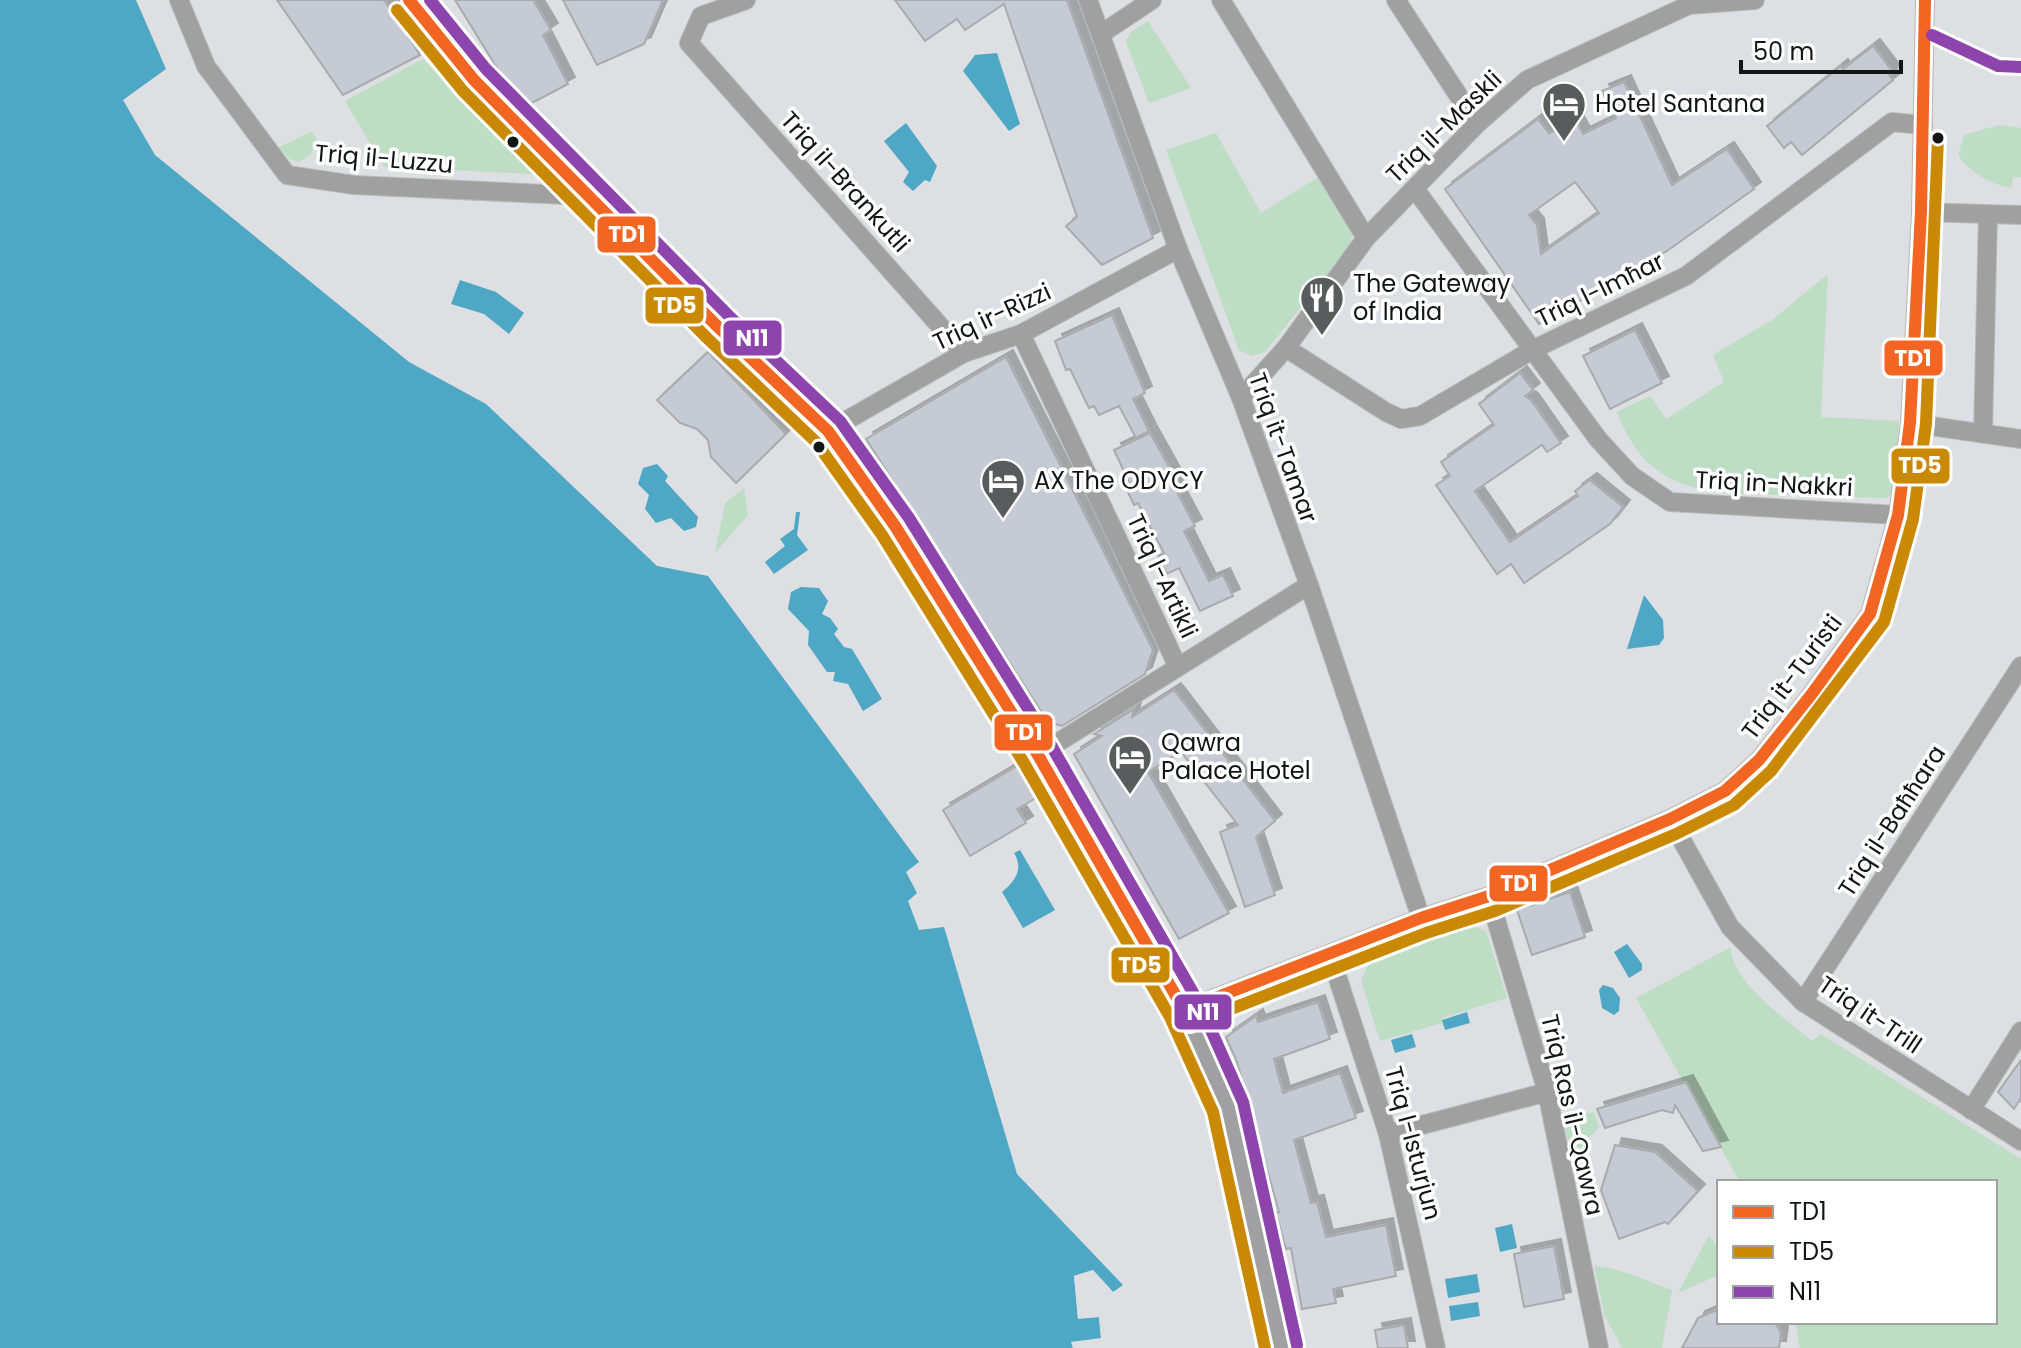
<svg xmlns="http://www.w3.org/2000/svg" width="2021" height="1348" viewBox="0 0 2021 1348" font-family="Poppins,sans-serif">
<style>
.green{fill:#beddc5}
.water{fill:#4da7c5}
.pier{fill:#dddfe2}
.building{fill:#c5cad4;stroke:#a9abad;stroke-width:2;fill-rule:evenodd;filter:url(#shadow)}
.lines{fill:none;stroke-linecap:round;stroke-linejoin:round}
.street-casing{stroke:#b9babc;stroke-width:20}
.secondary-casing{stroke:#b9babc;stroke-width:28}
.street{stroke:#a1a0a1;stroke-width:18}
.secondary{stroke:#a09fa1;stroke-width:26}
.bus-1-casing{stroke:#fff;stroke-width:18}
.bus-2-casing{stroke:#fff;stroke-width:18}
.bus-3-casing{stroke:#fff;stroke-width:18}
.bus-1{stroke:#f26522;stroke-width:12}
.bus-2{stroke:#c98904;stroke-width:12}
.bus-3{stroke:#8e44ad;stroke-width:12}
.bus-dot{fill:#131416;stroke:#fff;stroke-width:3}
.labels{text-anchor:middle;stroke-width:7;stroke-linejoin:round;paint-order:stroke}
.poi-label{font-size:24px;fill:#131416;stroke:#fff;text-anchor:start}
.street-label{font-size:24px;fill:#131416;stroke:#fff}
.line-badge{stroke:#fff;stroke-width:3}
.badge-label{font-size:22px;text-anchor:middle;font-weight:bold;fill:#fff}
</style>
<defs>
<filter id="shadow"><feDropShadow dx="7" dy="-7" stdDeviation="0" flood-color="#0004"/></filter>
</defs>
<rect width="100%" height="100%" fill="#dddfe2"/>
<g class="green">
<path d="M1148 21 1191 88 1149 103 1126 42 1131 32Z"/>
<path d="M423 59 534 174 384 167 345 101Z"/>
<path d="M1999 125 2021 128V177H2013L2011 188C1988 183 1972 174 1958 155L1964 135Z"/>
<path d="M312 131 317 140 311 154 300 162 291 160 278 148Z"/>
<path d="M1216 133 1261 213 1320 176 1353 233 1350 246 1265 352 1252 356 1239 350 1166 150Z"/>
<path d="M1828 274 1821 417 1899 421 1897 488 1887 498C1850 497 1813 496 1776 495 1701 494 1647 491 1617 412L1650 396 1666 419 1724 382 1713 355 1772 320Z"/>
<path d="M744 488 748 515 715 553 725 503Z"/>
<path d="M1466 924 1486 931 1507 998 1442 1018 1445 1022 1380 1041 1361 981 1370 962Z"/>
<path d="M1731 947C1731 982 1787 1020 1812 1041L1821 1034 2021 1159V1348H1800L1795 1322H1995V1182H1740L1636 998Z"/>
<path d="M1594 1112 1599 1128 1589 1137 1574 1169 1563 1118Z"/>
<path d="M1709 1235 1719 1250V1275L1678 1293Z"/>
<path d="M1594 1266C1625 1269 1643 1280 1672 1290L1662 1348H1622L1604 1314Z"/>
</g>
<g class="water">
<path d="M0 0H136L166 69 123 100 155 155 409 362 486 404 657 566 708 576 919 862 906 872 917 893 908 901 919 930 944 927 1017 1174 1123 1285 1113 1292 1093 1270 1074 1276 1078 1318 1099 1317 1101 1339 1072 1342 1073 1348H0Z"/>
<path d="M997 53 1020 124 1009 131 963 71 975 55Z"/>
<path d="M906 123 937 166 930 182 925 180 913 191 903 182 909 172 884 141Z"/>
<path d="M460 280 496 292 524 313 509 334 484 314 451 304Z"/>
<path d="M657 464 668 476 665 481 698 517 696 527 684 531 671 518 656 523 645 509 649 495 638 484 643 468Z"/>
<path d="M796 512H800L797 535 808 550 774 574 765 562 785 546 780 539 794 529Z"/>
<path d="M801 587 819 588 828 601 822 614 830 618 838 629 834 634 844 647 852 649 882 699 863 711 848 684 833 681 835 672H827L808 645 809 631 788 609 791 592Z"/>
<path d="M1644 595 1663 620 1664 638 1659 645 1627 649Z"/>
<path d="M1020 850 1055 910 1023 928 1002 892C1015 881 1024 869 1014 853Z"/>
<path d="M1627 944 1642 964V970L1629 978 1614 952Z"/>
<path d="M1603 985 1613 988 1620 998 1619 1011 1614 1015 1602 1008 1599 990Z"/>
<path d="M1467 1012 1470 1023 1445 1030 1442 1020Z"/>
<path d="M1412 1034 1416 1047 1395 1053 1391 1040Z"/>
<path d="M1512 1224 1517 1248 1500 1252 1495 1228Z"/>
<path d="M1477 1274 1480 1292 1448 1298 1445 1279Z"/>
<path d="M1478 1302 1480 1316 1451 1321 1449 1306Z"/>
</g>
<path class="pier" d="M1093 1270 1113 1292 1110 1295 1091 1274 1078 1279 1081 1314 1101 1313 1105 1340 1073 1348 1071 1342 1101 1338 1099 1317 1078 1319 1074 1276Z"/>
<g class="building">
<path d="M277 0H384L420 55 343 95Z"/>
<path d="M455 0H533L551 30 543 35 568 84 528 105 502 76Z"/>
<path d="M563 0H663L644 44 597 65Z"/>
<path d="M895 0H1067L1153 238 1102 265 1066 226 1077 217 1004 4 965 30 957 19 925 41Z"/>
<path d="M1873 46 1893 72 1889 75 1893 80 1802 155 1791 142 1784 148 1767 126 1841 66 1843 69Z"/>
<path d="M1624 82 1672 185 1727 149 1754 189 1667 251 1539 324 1445 189 1538 119 1549 133 1576 121 1583 134 1616 118 1602 91ZM1575 182 1599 213 1541 254 1537 225 1529 215Z"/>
<path d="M1112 315 1145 393 1133 399 1149 431 1136 438 1119 406 1099 415 1094 406 1089 408 1070 369 1066 370 1055 341Z"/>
<path d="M1635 330 1662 383 1610 409 1583 356Z"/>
<path d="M708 352 786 434 736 483 711 457 708 440 697 429 680 423 657 400Z"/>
<path d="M1006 357 1153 650 1145 674 1062 726 1048 722 866 439Z"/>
<path d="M1520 373 1533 390 1525 396 1531 400 1561 443 1547 452 1542 445 1475 491 1510 542 1578 496 1575 491 1590 480 1623 507 1610 524 1524 583 1511 564 1497 574 1436 485 1450 476 1441 462 1494 425 1479 404Z"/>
<path d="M1150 433 1183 492 1178 494 1195 526 1184 531 1209 581 1223 575 1233 596 1200 611 1179 568 1167 574 1158 556 1164 553 1138 503 1134 505 1125 486 1130 484 1114 450Z"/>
<path d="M1174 690 1275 821 1256 837 1275 895 1245 907 1220 832 1238 825 1181 752 1148 772 1229 913 1179 939 1074 754 1102 736 1094 734 1134 709 1132 717Z"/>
<path d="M1017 766 1036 798 1017 809 1026 823 970 856 943 810Z"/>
<path d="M1570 892 1585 937 1532 955 1517 910Z"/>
<path d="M1318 1002 1330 1039 1274 1059 1283 1093 1340 1073 1356 1118 1294 1140 1311 1203 1317 1202 1326 1237 1386 1225 1396 1276 1333 1289 1336 1303 1302 1309 1291 1248 1286 1249 1276 1213 1279 1212 1237 1062 1226 1037 1256 1016 1258 1022Z"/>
<path d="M2021 1060V1098L2014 1109 1998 1092Z"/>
<path d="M1686 1082 1721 1147 1703 1151 1675 1105 1673 1113 1662 1110 1605 1128 1597 1109Z"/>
<path d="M1615 1145 1655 1152 1698 1191 1668 1224 1665 1222 1619 1239 1601 1190Z"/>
<path d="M1554 1246 1564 1299 1524 1307 1514 1254Z"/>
<path d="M1719 1309V1322H1775L1781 1333 1779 1348H1682L1698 1318Z"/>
<path d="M1404 1325 1408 1348H1378L1375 1330Z"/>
</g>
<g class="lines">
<g class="street-casing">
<g id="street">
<path d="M179 0 206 66 287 175 354 185 587 196"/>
<path d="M746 0 701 16 689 43 964 353"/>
<path d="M1088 0 1178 249 1241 398 1309 585 1421 918"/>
<path d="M1221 0 1366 238"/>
<path d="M1396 0 1477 124"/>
<path d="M1101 34 1152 0"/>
<path d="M1415 189 1598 439 1632 476 1670 502 1898 515"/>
<path d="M1921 212 2021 215"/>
<path d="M1021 334 1177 665"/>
<path d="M1286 348 1386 412 1401 419 1420 416 1534 349 1686 276 1892 122 1923 125"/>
<path d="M1241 398 1286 348 1366 238 1477 124 1527 80 1689 5 1755 0"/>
<path d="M1910 423 2021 439"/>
<path d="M828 431 964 353 1021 334 1178 249"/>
<path d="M1983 432 1988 214"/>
<path d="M1038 755 1309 585"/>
<path d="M1670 819 1730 927 1803 1002 2021 1141"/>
<path d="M1489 896 1547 1092 1599 1348"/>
<path d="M1330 954 1388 1134 1436 1348"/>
<path d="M1803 1002 2021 666"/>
<path d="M1184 1010 1421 918 1489 896 1670 819 1725 791 1759 760 1811 695 1870 614 1898 515 1910 423 1921 212 1925 0"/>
<path d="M1971 1110 2021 1031"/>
<path d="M1388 1134 1547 1092"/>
</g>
</g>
<g class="secondary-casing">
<path id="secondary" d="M409 0 474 80 718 327 828 431 895 526 1038 755 1184 1010 1228 1107 1281 1348"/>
</g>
<use href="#street" class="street"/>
<use href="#secondary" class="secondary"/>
<g class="bus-1-casing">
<g id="bus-1">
<path d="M409 0 474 80 718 327 828 431 895 526 1038 755 1184 1010"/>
<path d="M1184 1010 1421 918 1489 896 1670 819 1725 791 1759 760 1811 695 1870 614 1898 515 1910 423 1921 212 1925 0"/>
</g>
</g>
<g class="bus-2-casing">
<g id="bus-2">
<path d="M397 10 463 91 707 338 816 442 882 535 1024 763 1170 1017 1213 1112 1265 1348"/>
<path d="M1190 1025 1426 933 1495 911 1676 834 1734 805 1771 771 1884 622 1913 519 1926 424 1938 138"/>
</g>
</g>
<g class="bus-3-casing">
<g id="bus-3">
<path d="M430 0 486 69 729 316 840 421 909 518 1052 747 1199 1003 1243 1102 1297 1345"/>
<path d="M1932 35 1998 66 2021 67"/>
</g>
</g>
<use href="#bus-1" class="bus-1"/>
<use href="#bus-2" class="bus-2"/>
<use href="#bus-3" class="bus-3"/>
</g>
<defs>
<g id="hotel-pin" transform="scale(2.3)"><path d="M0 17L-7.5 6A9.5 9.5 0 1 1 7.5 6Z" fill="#5a5b5d" stroke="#fff"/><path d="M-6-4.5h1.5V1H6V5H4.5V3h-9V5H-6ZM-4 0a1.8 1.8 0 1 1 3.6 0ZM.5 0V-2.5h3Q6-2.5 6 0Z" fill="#fff"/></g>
<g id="restaurant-pin" transform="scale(2.3)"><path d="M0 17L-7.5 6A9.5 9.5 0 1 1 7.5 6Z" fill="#5a5b5d" stroke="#fff"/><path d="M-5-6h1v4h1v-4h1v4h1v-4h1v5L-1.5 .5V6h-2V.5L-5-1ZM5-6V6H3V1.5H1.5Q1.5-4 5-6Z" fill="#fff"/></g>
</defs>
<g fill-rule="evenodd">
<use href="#hotel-pin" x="1564" y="104"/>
<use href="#restaurant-pin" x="1322" y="298"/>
<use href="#hotel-pin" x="1003" y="481"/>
<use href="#hotel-pin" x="1130" y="757"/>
</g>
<g class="bus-dot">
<circle cx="1938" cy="138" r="7"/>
<circle cx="513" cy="142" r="7"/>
<circle cx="819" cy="447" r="7"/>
</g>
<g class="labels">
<g class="poi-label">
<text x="1595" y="112">Hotel Santana</text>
<text x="1353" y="292">The Gateway<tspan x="1353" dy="28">of India</tspan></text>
<text x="1034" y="489">AX The ODYCY</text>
<text x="1161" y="751">Qawra<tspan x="1161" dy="28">Palace Hotel</tspan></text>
</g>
<g class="street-label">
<text transform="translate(1444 127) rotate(-44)" y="8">Triq il-Maskli</text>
<text transform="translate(384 159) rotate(5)" y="8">Triq il-Luzzu</text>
<text transform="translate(845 182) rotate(48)" y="8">Triq il-Brankutli</text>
<text transform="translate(1600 290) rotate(-26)" y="8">Triq l-Imħar</text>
<text transform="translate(992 317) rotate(-25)" y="8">Triq ir-Rizzi</text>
<text transform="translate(1283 448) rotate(70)" y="8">Triq it-Tamar</text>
<text transform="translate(1774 484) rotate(3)" y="8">Triq in-Nakkri</text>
<text transform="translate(1162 576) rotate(65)" y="8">Triq l-Artikli</text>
<text transform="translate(1792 677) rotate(-53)" y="8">Triq it-Turisti</text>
<text transform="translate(1892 821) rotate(-57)" y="8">Triq il-Baħħara</text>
<text transform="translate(1870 1015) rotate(34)" y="8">Triq it-Trill</text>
<text transform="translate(1572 1115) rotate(77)" y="8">Triq Ras il-Qawra</text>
<text transform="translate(1413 1143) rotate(75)" y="8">Triq l-Isturjun</text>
</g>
</g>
<g class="line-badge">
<rect x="596" y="215" width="61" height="39" rx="8" fill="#f26522"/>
<rect x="644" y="286" width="61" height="39" rx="8" fill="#c98904"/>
<rect x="722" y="319" width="61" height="38" rx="8" fill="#8e44ad"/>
<rect x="1883" y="339" width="61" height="38" rx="8" fill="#f26522"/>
<rect x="1890" y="447" width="61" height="38" rx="8" fill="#c98904"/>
<rect x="993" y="713" width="61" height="39" rx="8" fill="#f26522"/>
<rect x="1488" y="864" width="61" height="39" rx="8" fill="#f26522"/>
<rect x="1110" y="946" width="61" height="38" rx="8" fill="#c98904"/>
<rect x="1173" y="993" width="60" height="38" rx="8" fill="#8e44ad"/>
</g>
<g class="badge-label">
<text x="627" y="242">TD1</text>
<text x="675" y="313">TD5</text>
<text x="752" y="346">N11</text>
<text x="1913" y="366">TD1</text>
<text x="1920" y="473">TD5</text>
<text x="1024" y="740">TD1</text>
<text x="1519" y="891">TD1</text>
<text x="1140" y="973">TD5</text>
<text x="1203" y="1020">N11</text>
</g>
<rect x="1717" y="1180" width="280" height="144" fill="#ffffff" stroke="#a1a1a2" stroke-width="2"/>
<rect x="1733" y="1206" width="40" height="12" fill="#f26522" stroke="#a1a1a2" stroke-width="2"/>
<text x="1789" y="1220" font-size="24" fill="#131416">TD1</text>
<rect x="1733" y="1246" width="40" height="12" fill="#c98904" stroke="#a1a1a2" stroke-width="2"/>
<text x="1789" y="1260" font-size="24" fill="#131416">TD5</text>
<rect x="1733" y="1286" width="40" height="12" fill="#8e44ad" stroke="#a1a1a2" stroke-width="2"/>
<text x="1789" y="1300" font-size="24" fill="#131416">N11</text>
<path d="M1741 60v12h160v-12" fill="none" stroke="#131416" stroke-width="4"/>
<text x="1753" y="60" font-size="24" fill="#131416" stroke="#ffffff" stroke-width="6" paint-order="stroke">50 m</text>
</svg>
